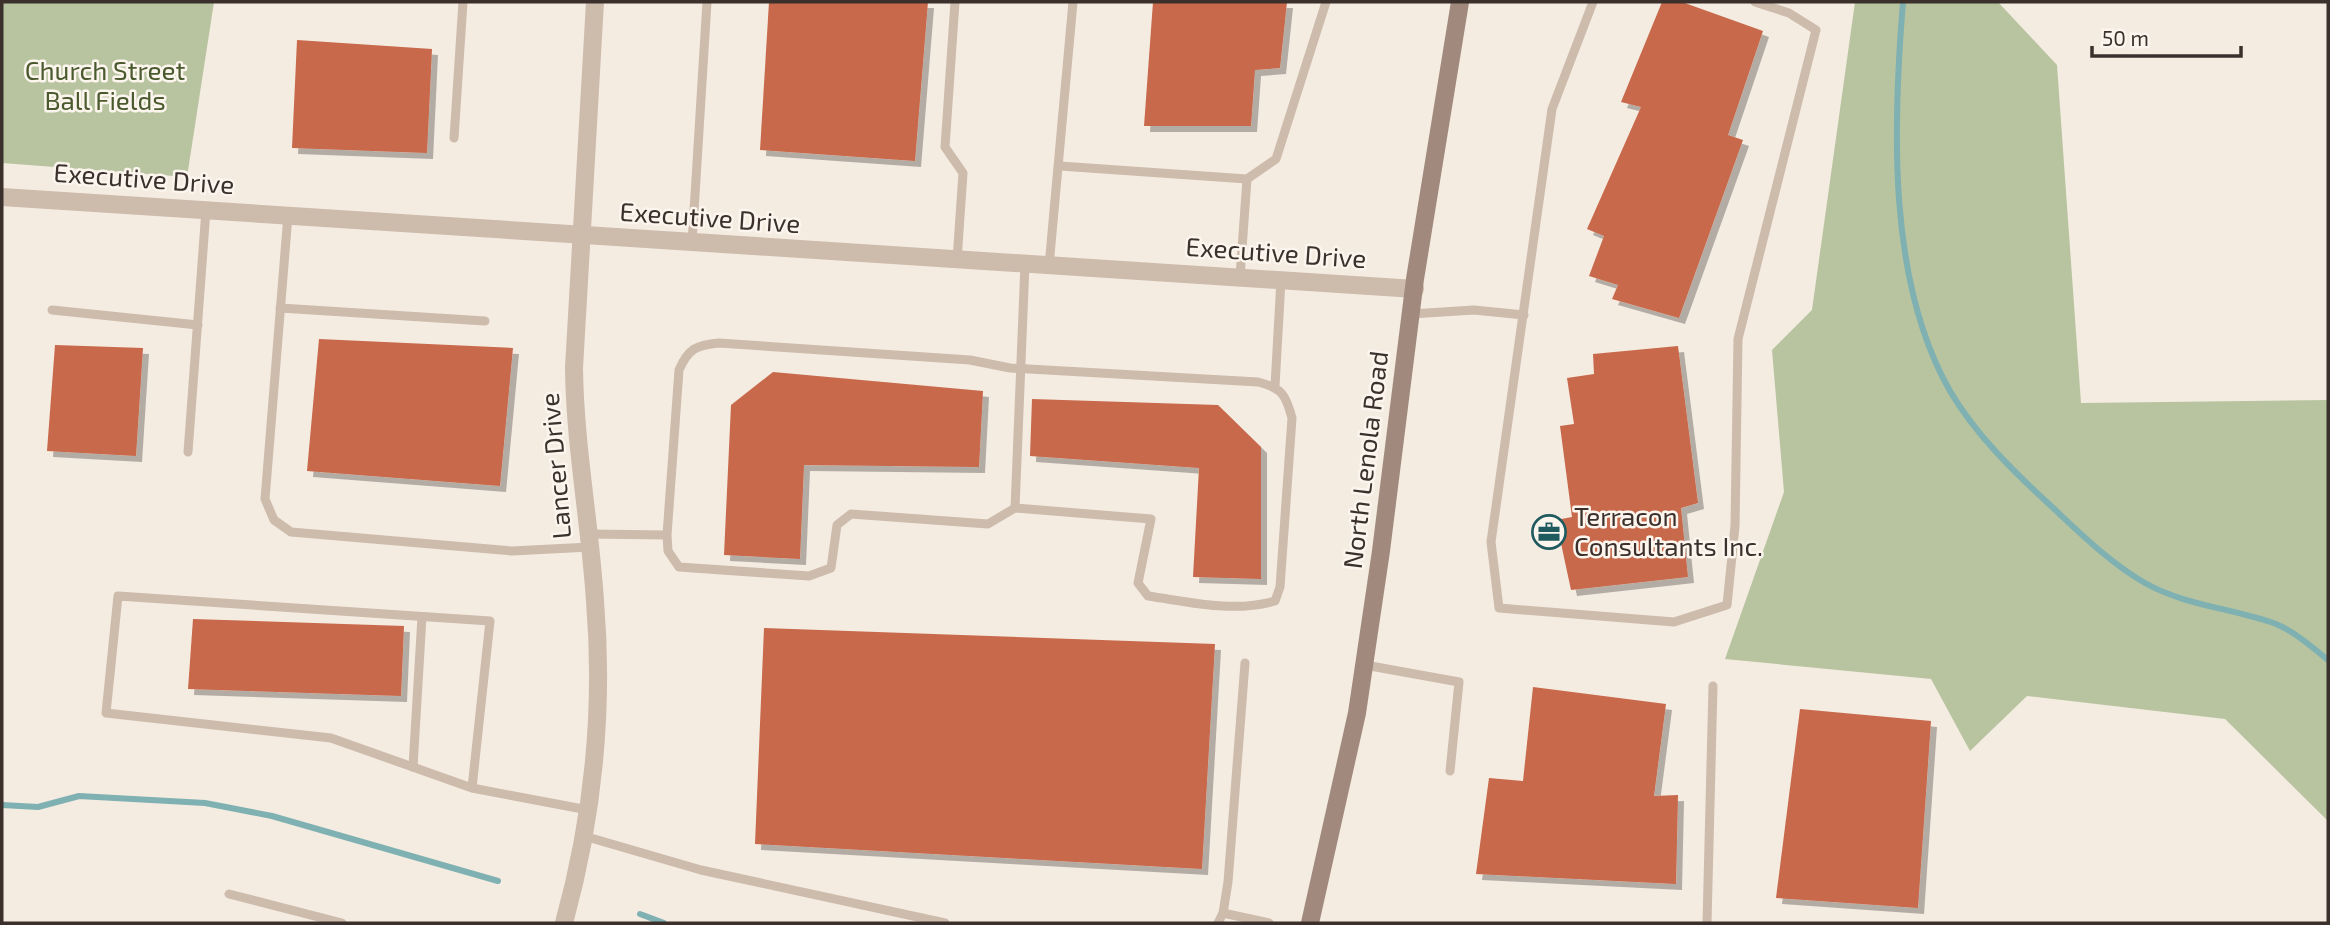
<svg xmlns="http://www.w3.org/2000/svg" width="2330" height="925" viewBox="0 0 2330 925" font-family="'Exo 2',sans-serif">
<style>
.green{fill:#b8c4a0}
.lines{fill:none;stroke-linecap:round;stroke-linejoin:round}
.stream{stroke:#7fb0b2;stroke-width:6}
.building{fill:#c8694b;filter:url(#shadow)}
.service{stroke:#cdbbac;stroke-width:9}
.minor{stroke:#cdbbac;stroke-width:18}
.secondary{stroke:#a18a7d;stroke-width:18}
.labels{text-anchor:middle;stroke-width:5;stroke-linejoin:round;paint-order:stroke}
.park-label{font-size:26px;fill:#4a5a2e;stroke:#fbf5ee}
.street-label{font-size:26px;fill:#3b302b;stroke:#fbf5ee}
.poi-label{font-size:26px;fill:#3b302b;stroke:#fbf5ee;text-anchor:start}
</style>
<defs>
<filter id="shadow"><feDropShadow dx="6" dy="6" stdDeviation="0" flood-color="#0004"/></filter>
</defs>
<rect width="100%" height="100%" fill="#f4ebe1"/>
<g class="green">
<path d="M2 2H214L187 177 2 163Z"/>
<path d="M1855 2H1998L2057 65 2081 403 2328 400V821L2225 719 2027 696 1970 751 1931 679 1725 659 1784 492 1772 350 1812 310Z"/>
</g>
<g class="lines">
<g class="stream">
<path d="M1903 2C1893 124 1887 281 1950 391 1975 434 2014 472 2051 506 2080 533 2110 563 2145 583 2186 606 2232 608 2276 624 2295 632 2312 647 2328 660"/>
<path d="M2 805 38 807 79 796 205 803 272 816 498 881"/>
<path d="M640 914 664 923"/>
</g>
</g>
<g class="building">
<path d="M769 2H928L915 161 760 150Z"/>
<path d="M1153 2H1287L1280 68 1255 70 1251 126H1144Z"/>
<path d="M1662 2H1682L1763 31 1728 135 1743 140 1679 318 1612 299 1618 285 1589 276 1604 236 1587 229 1641 107 1621 102Z"/>
<path d="M297 40 432 49 427 153 292 148Z"/>
<path d="M319 339 513 348 500 486 307 471Z"/>
<path d="M55 345 143 348 136 456 47 451Z"/>
<path d="M1678 346 1698 503 1681 508 1688 577 1571 590 1556 520 1572 517 1560 426 1574 424 1567 378 1594 374 1593 354Z"/>
<path d="M773 372 983 391 979 467 804 465 800 559 724 555 731 405Z"/>
<path d="M1032 399 1218 405 1261 447V579L1193 577 1199 468 1030 456Z"/>
<path d="M193 619 404 626 401 696 188 689Z"/>
<path d="M764 628 1215 644 1202 869 755 844Z"/>
<path d="M1533 687 1666 704 1654 796 1678 795 1676 884 1476 874 1489 778 1523 781Z"/>
<path d="M1800 709 1931 721 1918 908 1776 898Z"/>
</g>
<g class="lines">
<g class="service">
<path d="M955 2 945 147 963 173 957 260"/>
<path d="M1593 2 1552 109 1491 542 1499 608 1674 622 1727 605 1735 526 1738 339 1816 30 1789 13 1755 2"/>
<path d="M454 138 463 2"/>
<path d="M1060 166 1247 179"/>
<path d="M288 215 265 499 274 520 291 532 512 551 590 547"/>
<path d="M692 243 707 2"/>
<path d="M1049 266 1073 2"/>
<path d="M1240 277 1247 179 1276 159 1326 2"/>
<path d="M280 308 485 321"/>
<path d="M52 310 198 325"/>
<path d="M1411 314 1474 310 1524 315"/>
<path d="M1275 386 1281 280"/>
<path d="M188 452 206 210"/>
<path d="M1015 508 1025 264"/>
<path d="M589 534 667 535 679 370C688 349 696 345 719 343L970 360 1010 368 1258 382C1282 388 1286 395 1292 418L1280 587 1275 601C1233 613 1190 602 1148 596L1138 583 1151 519 1015 508 988 524 851 514 837 525 831 568 809 576 679 567 668 551 667 535"/>
<path d="M1365 665 1459 682 1450 771"/>
<path d="M413 767 422 617"/>
<path d="M472 788 490 621 118 596 106 713 331 738 472 788 588 810"/>
<path d="M584 836 701 870 945 923"/>
<path d="M229 894 342 923"/>
<path d="M1223 913 1228 882 1245 663"/>
<path d="M1218 923 1223 913 1269 923"/>
<path d="M1707 923 1713 686"/>
</g>
<g class="minor">
<path d="M2 197 1415 289"/>
<path d="M564 923C593 818 604 710 595 601 590 523 575 447 574 368L595 2"/>
</g>
<path class="secondary" d="M1310 923 1357 713 1381 551 1415 279 1460 2"/>
</g>
<defs>
<g id="office-ring" transform="scale(1.75)"><circle r="9.5" fill="#fbf5ee" stroke="#1f5a5e" stroke-width="1.5"/><path d="M-6-3h4V-5.5h4V-3h4V5H-6ZM-1-4.5V-3h2v-1.5ZM-6 0V1H6V0Z" fill="#1f5a5e"/></g>
</defs>
<g fill-rule="evenodd">
<use href="#office-ring" x="1549" y="532"/>
</g>
<g class="labels">
<g class="park-label">
<text x="105" y="80">Church Street<tspan x="105" dy="30">Ball Fields</tspan></text>
</g>
<g class="street-label">
<text transform="translate(144 179) rotate(4)" y="9">Executive Drive</text>
<text transform="translate(710 218) rotate(4)" y="9">Executive Drive</text>
<text transform="translate(1276 253) rotate(4)" y="9">Executive Drive</text>
<text transform="translate(1366 460) rotate(-83)" y="9">North Lenola Road</text>
<text transform="translate(556 466) rotate(-95)" y="9">Lancer Drive</text>
</g>
<g class="poi-label">
<text x="1574" y="526">Terracon<tspan x="1574" dy="30">Consultants Inc.</tspan></text>
</g>
</g>
<rect width="2330" height="925" fill="none" stroke="#3b302b" stroke-width="7"/>
<path d="M2092 46v10h149v-10" fill="none" stroke="#3b302b" stroke-width="3.5"/>
<text x="2102" y="46" font-size="21" fill="#3b302b" stroke="#fbf5ee" stroke-width="5" paint-order="stroke">50 m</text>
</svg>
